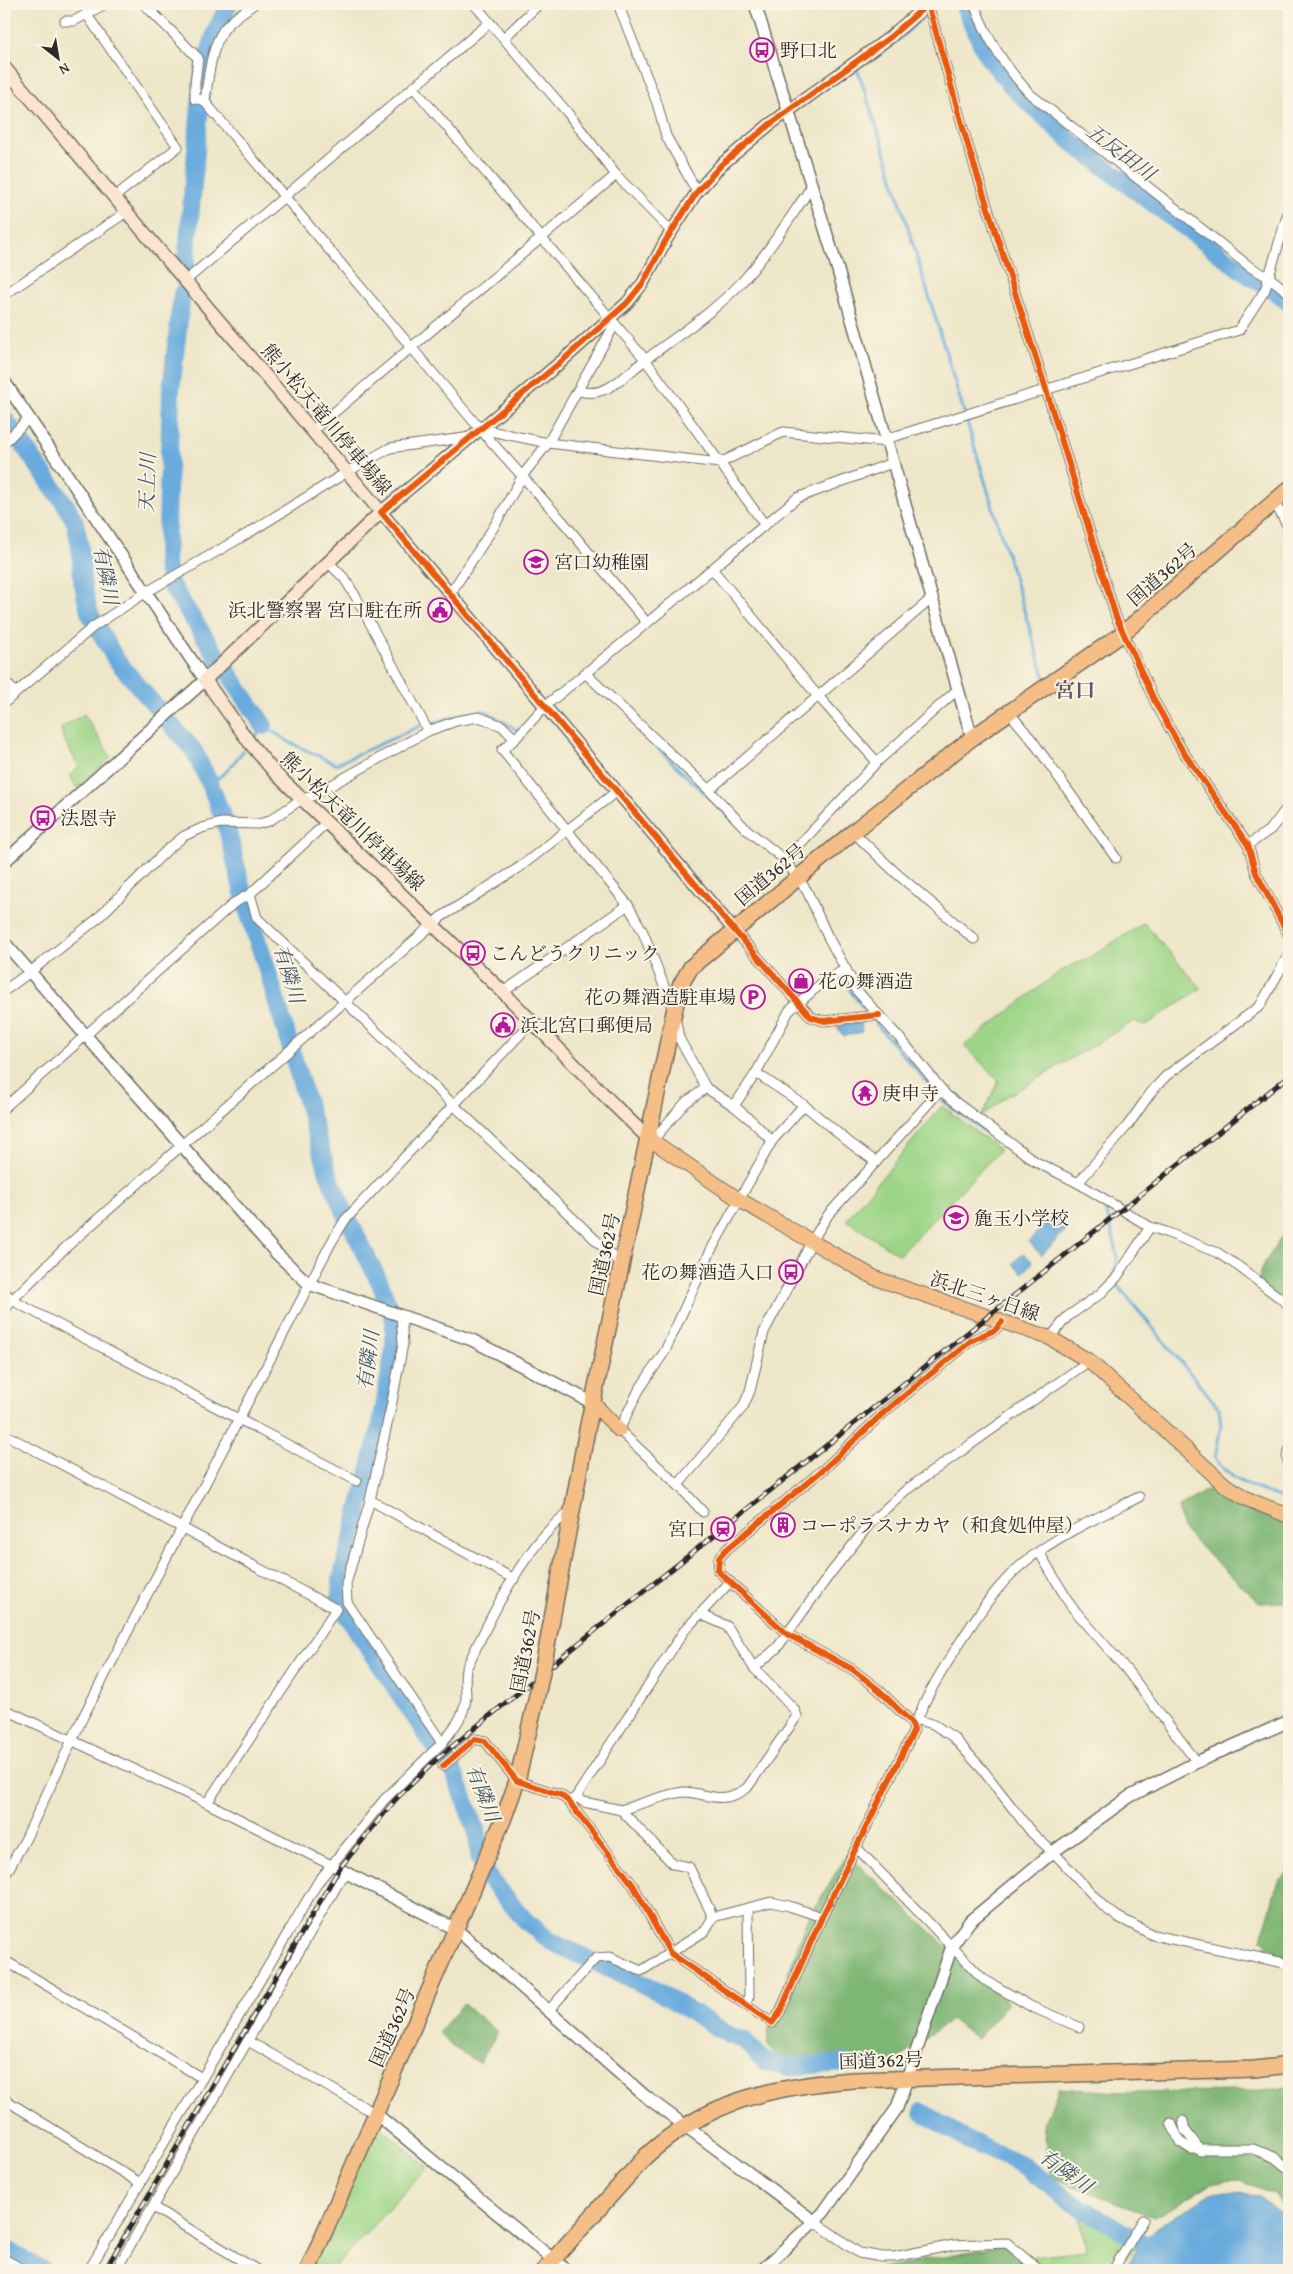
<svg xmlns="http://www.w3.org/2000/svg" width="1293" height="2274" viewBox="0 0 1293 2274" font-family="'Gentium Book Plus','Noto Serif JP',serif">
<style>
.green{fill:#9dd587;stroke:#648059}
.forest{fill:#7eb674;stroke:#547050}
.water{fill:#69abdd;stroke:#4a6b84}
.lines{fill:none;stroke-linecap:round;stroke-linejoin:round}
.stream{stroke:#69abdd;stroke-width:3}
.river{stroke:#69abdd;stroke-width:18}
.minor-casing{stroke:#6f6c62;stroke-width:11}
.tertiary-casing{stroke:#6f6c62;stroke-width:14}
.secondary-casing{stroke:#6f6c62;stroke-width:15}
.primary-casing{stroke:#6f6c62;stroke-width:16}
.trunk-casing{stroke:#6f6c62;stroke-width:18}
.minor{stroke:#fff;stroke-width:9}
.tertiary{stroke:#fff;stroke-width:11}
.secondary{stroke:#fbe5cf;stroke-width:12}
.primary{stroke:#f6be87;stroke-width:14}
.trunk{stroke:#f6be87;stroke-width:15}
.rail-casing{stroke:#2b2b2b;stroke-width:5}
.rail{stroke:#fcf5e5;stroke-width:3;stroke-dasharray:9;stroke-linecap:butt}
.trunk-bridge-casing{stroke:#6f6c62;stroke-width:18;stroke-linecap:butt}
.trunk-bridge{stroke:#f6be87;stroke-width:15}
.cycleway-casing{stroke:#fcf5e5;stroke-width:9}
.cycleway{stroke:#e8590c;stroke-width:6}
.labels{text-anchor:middle;stroke-width:4;stroke-linejoin:round;paint-order:stroke}
.poi-label{font-size:19px;fill:#2b2b2b;stroke:#fcf5e5;text-anchor:start}
.street-label{font-size:19px;fill:#2b2b2b;stroke:#fcf5e5}
.water-label{font-size:20px;font-style:italic;fill:#415869;stroke:#fcf5e5}
.neighbourhood-label{font-size:20px;font-weight:bold;fill:#655466;stroke:#fcf5e5}
</style>
<rect width="100%" height="100%" fill="#fcf5e5"/>
<filter id="ink" filterUnits="userSpaceOnUse"><feTurbulence type="fractalNoise" baseFrequency=".02" numOctaves="2"/><feDisplacementMap in="SourceGraphic" scale="10" xChannelSelector="R" yChannelSelector="G"/><feConvolveMatrix kernelMatrix="1 2 1 2 8 2 1 2 1" color-interpolation-filters="sRGB"/></filter>
<filter id="wash" filterUnits="userSpaceOnUse"><feTurbulence type="fractalNoise" baseFrequency=".0096" numOctaves="4" result="noise"/><feDisplacementMap in="SourceGraphic" scale="20" xChannelSelector="R" yChannelSelector="G"/><feGaussianBlur stdDeviation="1.12" result="paint"/><feColorMatrix in="noise" values="0 0 0 0 0 0 0 0 0 0 0 0 0 0 0 0 0 1.4 0 .05"/><feComposite in="paint" operator="in"/></filter>
<g filter="url(#wash)">
<rect width="100%" height="100%" fill="#ede6c8"/>
<g class="green">
<path d="M84 714 111 757 77 789 70 775 79 767 63 738 61 728Z"/>
<path d="M1144 923 1201 988 1145 1026 1134 1021 1003 1099 981 1117 999 1080 964 1046 1059 972 1093 955Z"/>
<path d="M942 1106 1000 1150 899 1255 846 1220Z"/>
<path d="M378 2125 428 2167 332 2270H309Z"/>
<path d="M1078 2206 1139 2246 1116 2265 1114 2270H1039L1033 2265V2256L1086 2250Z"/>
</g>
<g class="forest">
<path d="M1289 1225V1297L1268 1300 1258 1281 1261 1269Z"/>
<path d="M1216 1484 1289 1520V1602L1259 1603 1183 1530 1178 1508Z"/>
<path d="M847 1854 1008 2003 977 2039 951 2019 893 2063 837 2070 786 2071 767 2044 769 2029 805 1924Z"/>
<path d="M1289 1872V1957L1281 1956 1262 1938 1278 1881Z"/>
<path d="M463 2004 498 2032 479 2063 451 2046 439 2032Z"/>
<path d="M1289 2087V2214L1275 2194 1239 2181 1212 2182 1163 2214 1153 2217 1052 2177 1043 2124 1059 2088 1120 2092 1261 2091Z"/>
<path d="M1007 2243 1034 2270H868L972 2252Z"/>
</g>
<g class="water">
<path d="M861 1022 862 1032 844 1036 837 1028 843 1024Z"/>
<path d="M1053 1216 1067 1229 1042 1255 1028 1242Z"/>
<path d="M1023 1253 1033 1262 1023 1273 1013 1264Z"/>
<path d="M1214 2191 1260 2195 1289 2219V2270H1124L1139 2246 1156 2228Z"/>
</g>
<g class="lines">
<g class="stream">
<path d="M937 4 896 42 857 68 886 155 1044 676"/>
<path d="M646 737 731 819"/>
<path d="M255 738 264 726 291 743 336 764 420 726 464 714 486 711 520 732"/>
<path d="M210 784 228 770 243 751"/>
<path d="M841 974 851 992 866 1011"/>
<path d="M872 1019 944 1102 1044 1174 1082 1191"/>
<path d="M1101 1201C1106 1207 1116 1246 1117 1255 1119 1270 1110 1266 1118 1286L1219 1408 1221 1426 1215 1458C1232 1485 1262 1489 1289 1501"/>
</g>
<g class="river">
<path d="M963 4 987 56 1016 91 1070 141 1248 275 1271 289 1289 303"/>
<path d="M186 264 203 72 216 31 229 4"/>
<path d="M182 294 171 390 166 564 170 584 219 659"/>
<path d="M4 418 67 507 75 522 80 546 82 581 89 612 116 660 194 751 210 784 227 828 247 909 267 969 328 1173 342 1207 380 1283 394 1320V1349L381 1424 341 1580 340 1597 347 1615 432 1743 453 1770 477 1832 479 1856 490 1880 525 1920 550 1941 659 1992 731 2036 744 2040 765 2062 787 2067 844 2063"/>
<path d="M227 671 264 726"/>
<path d="M922 2112 965 2139 1023 2165 1071 2202 1138 2240 1182 2270"/>
<path d="M4 2248 43 2270"/>
</g>
</g>
</g>
<g filter="url(#ink)">
<g class="lines">
<g class="minor-casing">
<g id="minor">
<path d="M144 4 198 58 195 83V99L205 100V102L480 429 565 524 647 623 545 706 515 739 502 750 628 905 643 932 673 1009"/>
<path d="M474 4 567 112 616 175 672 232"/>
<path d="M618 4 657 103 666 136 697 192"/>
<path d="M928 4 969 149 1043 380 1116 617 1156 704 1182 750 1248 845 1256 873 1289 936"/>
<path d="M974 4C988 41 1004 65 1030 94L1250 267 1270 278 1289 293"/>
<path d="M87 15 178 147 113 198"/>
<path d="M65 21H74L105 4"/>
<path d="M504 38 539 4"/>
<path d="M413 87 644 358 765 525"/>
<path d="M205 100C209 76 210 50 224 29 231 19 245 11 254 4"/>
<path d="M184 282 489 23"/>
<path d="M4 295 125 213"/>
<path d="M579 391C606 399 625 375 645 360 677 336 711 314 740 284 767 255 789 219 812 186"/>
<path d="M481 429 548 443 720 463 783 432 887 442"/>
<path d="M312 431 616 175"/>
<path d="M886 439 1239 330 1265 290 1289 209"/>
<path d="M4 443 29 418"/>
<path d="M1274 502 1289 528"/>
<path d="M329 563 344 578 356 597 428 731"/>
<path d="M713 570 817 695 877 762 957 690"/>
<path d="M450 594 495 525 523 475 548 443 615 324"/>
<path d="M647 623 797 498 892 463"/>
<path d="M585 673 709 790 746 829 785 860 807 891 827 935 858 992 904 1043 946 1095 1036 1162 1078 1183 1150 1227 1166 1232 1218 1253 1238 1266 1289 1305"/>
<path d="M4 680 15 693"/>
<path d="M4 703 93 627 145 593 247 534 347 472 390 448 471 437"/>
<path d="M1008 711 1032 740 1116 858"/>
<path d="M709 790 931 599"/>
<path d="M853 832 896 873 974 939"/>
<path d="M1248 845 1271 829 1289 805"/>
<path d="M785 860 877 762"/>
<path d="M250 894 257 918 621 1264"/>
<path d="M734 930 811 1017 824 1021 879 1015"/>
<path d="M4 991 30 972 97 919 167 850 184 836 202 828 221 823 258 824 269 821 302 799 312 796 428 731 456 721 479 717 502 726 515 739"/>
<path d="M503 992 628 905"/>
<path d="M676 1022 679 1038 706 1088 734 1106"/>
<path d="M756 1073 804 1105 850 1143 876 1162 936 1095 943 1091"/>
<path d="M4 1108 234 903 250 894 326 823"/>
<path d="M653 1140 685 1103 706 1088"/>
<path d="M772 1141 804 1105"/>
<path d="M1078 1183 1128 1125 1152 1091 1166 1076 1260 1006 1289 954"/>
<path d="M4 1291 12 1300 21 1305 357 1481"/>
<path d="M4 1311 12 1300 65 1248 441 917 520 867 617 791"/>
<path d="M401 1316 403 1344 391 1407 370 1500 346 1584 347 1602 442 1743C453 1729 465 1716 466 1697 466 1687 464 1680 466 1669 489 1620 527 1540 572 1510"/>
<path d="M1050 1338 1067 1317 1100 1294 1117 1277 1150 1227"/>
<path d="M4 1434 336 1609 207 1803"/>
<path d="M1289 1451 1287 1457 1289 1465"/>
<path d="M678 1485 743 1407 750 1391 764 1332 812 1241 828 1215 876 1162"/>
<path d="M370 1500 514 1579"/>
<path d="M703 1512 678 1485 619 1430 639 1390 665 1351 710 1252 772 1141 752 1121 734 1106 756 1073 789 1011 823 982 846 969"/>
<path d="M1039 1552 1071 1606 1126 1669 1197 1762"/>
<path d="M754 1668 777 1648 830 1574 871 1522 906 1490 1089 1361"/>
<path d="M4 1709 207 1803 335 1867"/>
<path d="M917 1720C927 1694 942 1671 957 1647 977 1616 997 1584 1026 1561 1060 1534 1101 1516 1139 1497"/>
<path d="M911 1722 917 1720 933 1724 953 1737 982 1769 1032 1833 1058 1857 1104 1907 1118 1917 1153 1935 1289 1964"/>
<path d="M443 1766 475 1739 485 1741 517 1781 561 1795 569 1802 633 1885 670 1953 772 2023 780 2012 822 1917 914 1730 911 1722 879 1690 852 1669 787 1634 718 1571 719 1558 727 1549 825 1468 881 1415 972 1340 995 1330 1002 1322"/>
<path d="M576 1797 584 1802 621 1810 673 1864 689 1867 713 1917"/>
<path d="M569 1802 576 1797 684 1631 730 1582"/>
<path d="M621 1810C634 1806 673 1792 684 1792 709 1793 721 1806 747 1788L797 1716 794 1709 754 1668 727 1626 700 1614"/>
<path d="M857 1848 983 1979 1032 2007 1079 2027"/>
<path d="M4 1877 25 1840 83 1717 331 1243 345 1220 532 1022"/>
<path d="M4 1960 202 2078"/>
<path d="M745 2005 749 1996 748 1908"/>
<path d="M548 2011 596 1958 610 1957 641 1971 705 1931 713 1917 771 1902 789 1906 822 1917"/>
<path d="M248 2041 376 2114"/>
<path d="M4 2099 140 2183"/>
<path d="M1183 2121 1185 2130 1201 2151"/>
<path d="M1171 2123 1180 2142 1191 2149H1253L1274 2157 1289 2169"/>
<path d="M153 2207 257 2270"/>
<path d="M815 2222 859 2253 882 2257H894L954 2245 1007 2243 1039 2270"/>
<path d="M4 2259 24 2270"/>
<path d="M89 2270 318 1882 384 1800 442 1743"/>
<path d="M116 2270 339 1882 347 1874"/>
<path d="M1113 2270 1143 2220"/>
</g>
</g>
<g class="tertiary-casing">
<g id="tertiary">
<path d="M755 4 837 267 972 738"/>
<path d="M4 381 205 680 4 862"/>
<path d="M734 930 381 512 562 361 627 303 643 283 666 240 697 192 721 165 769 125 889 38 928 4"/>
<path d="M4 942 276 1253 309 1284 472 1340 593 1403"/>
<path d="M339 1869 457 1930 645 2096 815 2222"/>
<path d="M376 2114 566 2270"/>
<path d="M762 2270 823 2213 897 2108 952 1946 970 1921 1053 1852 1129 1797 1197 1762 1289 1721"/>
</g>
</g>
<g class="secondary-casing">
<path id="secondary" d="M4 67 381 512 205 680 249 742 275 773 503 992 615 1106 648 1138"/>
</g>
<g class="primary-casing">
<g id="primary">
<path d="M648 1138 738 1199 875 1278 1050 1338 1089 1361 1225 1485 1247 1499 1289 1516"/>
<path d="M593 1403 619 1430"/>
</g>
</g>
<g class="trunk-casing">
<g id="trunk">
<path d="M544 1662 586 1435 674 1012 680 986 691 967 853 832 972 738 1122 634 1289 489"/>
<path d="M308 2270 503 1820 517 1781 538 1691"/>
<path d="M544 2270 646 2156C706 2101 774 2086 853 2080L1255 2069 1289 2065"/>
</g>
</g>
<use href="#minor" class="minor"/>
<use href="#tertiary" class="tertiary"/>
<use href="#secondary" class="secondary"/>
<use href="#primary" class="primary"/>
<use href="#trunk" class="trunk"/>
<g class="rail-casing">
<path id="rail" d="M105 2270 339 1869 395 1800 438 1758 588 1636 1289 1076"/>
</g>
<use href="#rail" class="rail"/>
<g class="trunk-bridge-casing">
<path id="trunk-bridge" d="M538 1691 544 1662"/>
</g>
<use href="#trunk-bridge" class="trunk-bridge"/>
<g class="cycleway-casing">
<g id="cycleway">
<path d="M879 1015 824 1021 811 1017 734 930 381 512 562 361 627 303 643 283 666 240 697 192 721 165 769 125 889 38 928 4 969 149 1043 380 1116 617 1156 704 1182 750 1248 845 1256 873 1289 936"/>
<path d="M443 1766 475 1739 485 1741 517 1781 561 1795 569 1802 633 1885 670 1953 772 2023 780 2012 822 1917 914 1730 911 1722 879 1690 852 1669 787 1634 718 1571 719 1558 727 1549 825 1468 881 1415 972 1340 995 1330 1002 1322"/>
</g>
</g>
<use href="#cycleway" class="cycleway"/>
</g>
</g>
<defs>
<g id="bus-ring" transform="scale(1.25)"><circle r="9.5" fill="#fcf5e5" stroke="#b5179e" stroke-width="1.5"/><path d="M-5-6H5V4H4V6H2V4H-2V6H-4V4H-5ZM-3.5-4V0h7V-4ZM-3.5 1.2v1.5H-2V1.2ZM2 1.2v1.5H3.5V1.2Z" fill="#b5179e"/></g>
<g id="school-ring" transform="scale(1.25)"><circle r="9.5" fill="#fcf5e5" stroke="#b5179e" stroke-width="1.5"/><path d="M0-5L7-2L0 1L-7-2ZM-4 1L0 2.5L4 1V4Q0 6-4 4Z" fill="#b5179e"/></g>
<g id="civic-ring" transform="scale(1.25)"><circle r="9.5" fill="#fcf5e5" stroke="#b5179e" stroke-width="1.5"/><path d="M-.6-6.5H3V-4.5H.6V-3L4-1V1h2V6H-6V1h2V-1L-.6-3ZM-1.2 2.5V6h2.4V2.5Z" fill="#b5179e"/></g>
<g id="shop-ring" transform="scale(1.25)"><circle r="9.5" fill="#fcf5e5" stroke="#b5179e" stroke-width="1.5"/><path d="M-5-2.5h2.3a2.7 3.5 0 0 1 5.4 0H5L5.5 6h-11ZM-1.5-2.5h3a1.5 2.3 0 0 0-3 0Z" fill="#b5179e"/></g>
<g id="parking-ring" transform="scale(1.25)"><circle r="9.5" fill="#fcf5e5" stroke="#b5179e" stroke-width="1.5"/><path d="M-3.5-5.5H1a3.5 3.5 0 0 1 0 7H-1V5.5H-3.5ZM-1-3.4V-.6H.8a1.4 1.4 0 0 0 0-2.8Z" fill="#b5179e"/></g>
<g id="temple-ring" transform="scale(1.25)"><circle r="9.5" fill="#fcf5e5" stroke="#b5179e" stroke-width="1.5"/><path d="M0-6L5-2H3V0L6.5 2.5H4V6H1.5V3h-3V6H-4V2.5H-6.5L-3 0V-2H-5Z" fill="#b5179e"/></g>
<g id="building-ring" transform="scale(1.25)"><circle r="9.5" fill="#fcf5e5" stroke="#b5179e" stroke-width="1.5"/><path d="M-4-6H4V6H1V3H-1V6H-4ZM-2.5-4.3h1.7v1.8h-1.7ZM.8-4.3h1.7v1.8H.8ZM-2.5-1h1.7V.8h-1.7ZM.8-1h1.7V.8H.8Z" fill="#b5179e"/></g>
<g id="station-ring" transform="scale(1.25)"><circle r="9.5" fill="#fcf5e5" stroke="#b5179e" stroke-width="1.5"/><path d="M-3-6H3Q5-6 5-4V2Q5 4 3 4L4.5 6H3L1.5 4h-3L-3 6H-4.5L-3 4Q-5 4-5 2V-4Q-5-6-3-6ZM-3.5-4v3h7v-3ZM-3.5 1v1.5H-2V1ZM2 1v1.5H3.5V1Z" fill="#b5179e"/></g>
</defs>
<g fill-rule="evenodd">
<use href="#bus-ring" x="762" y="50"/>
<use href="#school-ring" x="536" y="562"/>
<use href="#civic-ring" x="440" y="610"/>
<use href="#bus-ring" x="43" y="818"/>
<use href="#bus-ring" x="473" y="953"/>
<use href="#shop-ring" x="801" y="981"/>
<use href="#parking-ring" x="753" y="997"/>
<use href="#civic-ring" x="503" y="1025"/>
<use href="#temple-ring" x="865" y="1093"/>
<use href="#school-ring" x="956" y="1218"/>
<use href="#bus-ring" x="791" y="1272"/>
<use href="#building-ring" x="783" y="1525"/>
<use href="#station-ring" x="723" y="1529"/>
</g>
<g class="labels">
<g class="poi-label">
<text x="780" y="57">野口北</text>
<text x="554" y="569">宮口幼稚園</text>
<text x="422" y="617" text-anchor="end">浜北警察署 宮口駐在所</text>
<text x="60" y="825">法恩寺</text>
<text x="490" y="960">こんどうクリニック</text>
<text x="818" y="988">花の舞酒造</text>
<text x="736" y="1004" text-anchor="end">花の舞酒造駐車場</text>
<text x="520" y="1032">浜北宮口郵便局</text>
<text x="882" y="1100">庚申寺</text>
<text x="974" y="1225">麁玉小学校</text>
<text x="774" y="1279" text-anchor="end">花の舞酒造入口</text>
<text x="800" y="1532">コーポラスナカヤ（和食処仲屋）</text>
<text x="706" y="1536" text-anchor="end">宮口</text>
</g>
<g class="street-label">
<text transform="translate(327 419) rotate(50)" y="7">熊小松天竜川停車場線</text>
<text transform="translate(1162 574) rotate(-41)" y="7">国道362号</text>
<text transform="translate(353 821) rotate(44)" y="7">熊小松天竜川停車場線</text>
<text transform="translate(770 874) rotate(-40)" y="7">国道362号</text>
<text transform="translate(604 1254) rotate(-78)" y="7">国道362号</text>
<text transform="translate(985 1296) rotate(19)" y="7">浜北三ヶ日線</text>
<text transform="translate(525 1651) rotate(-79)" y="7">国道362号</text>
<text transform="translate(392 2027) rotate(-66)" y="7">国道362号</text>
<text transform="translate(881 2060) rotate(-2)" y="7">国道362号</text>
</g>
<g class="water-label">
<text transform="translate(1121 152) rotate(37)" y="7">五反田川</text>
<text transform="translate(147 483) rotate(-88)" y="7">天上川</text>
<text transform="translate(106 575) rotate(79)" y="7">有隣川</text>
<text transform="translate(289 974) rotate(73)" y="7">有隣川</text>
<text transform="translate(368 1360) rotate(-83)" y="7">有隣川</text>
<text transform="translate(483 1793) rotate(69)" y="7">有隣川</text>
<text transform="translate(1066 2171) rotate(36)" y="7">有隣川</text>
</g>
<g class="neighbourhood-label">
<text x="1075" y="697">宮口</text>
</g>
</g>
<rect width="1293" height="2274" fill="none" stroke="#fcf5e5" stroke-width="20"/>
<g transform="translate(58 58) rotate(149)" stroke="#fcf5e5" stroke-width="4" paint-order="stroke">
<path d="M0-4L9 19L0 12L-9 19Z" fill="#2b2b2b"/>
<text y="-8" font-size="14" font-weight="bold" text-anchor="middle" fill="#2b2b2b">N</text>
</g>
</svg>
